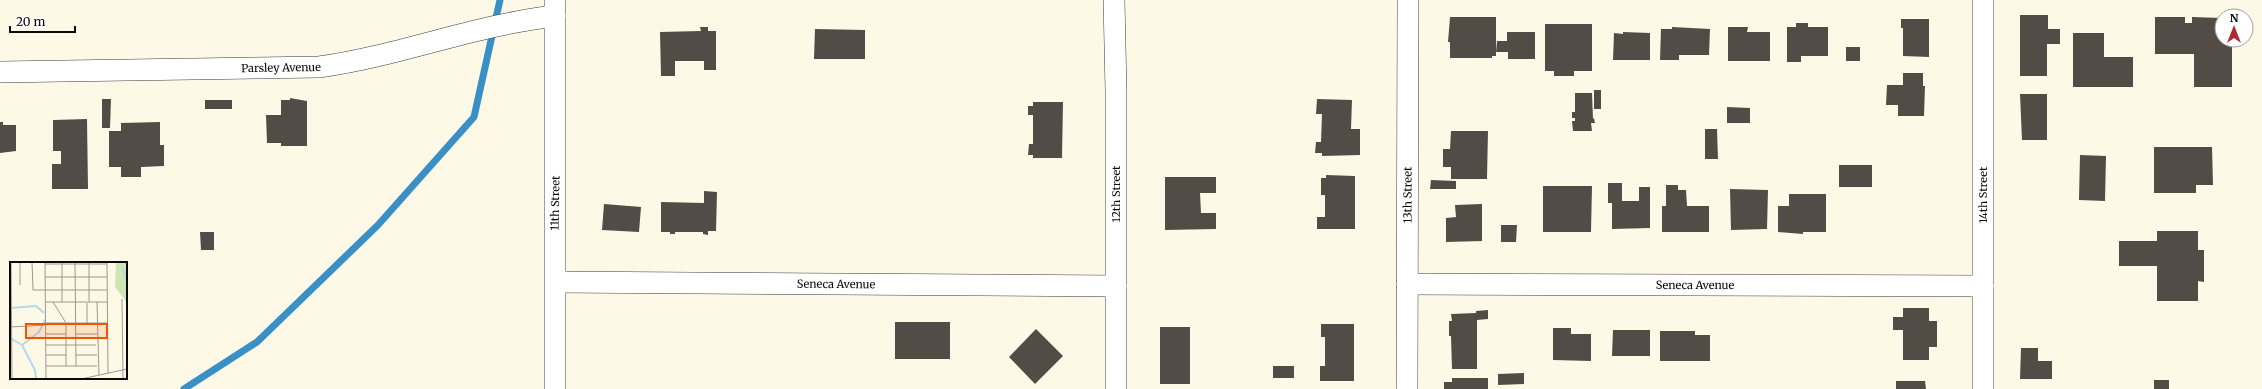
<svg xmlns="http://www.w3.org/2000/svg" width="2262" height="389" viewBox="0 0 2262 389" font-family="Merriweather,serif">
<style>
.lines{fill:none;stroke-linecap:round;stroke-linejoin:round}
.stream{stroke:#3890c7;stroke-width:7}
.building{fill:#524b46}
.minor-casing{stroke:#3c3c3c;stroke-width:22}
.minor{stroke:#fff;stroke-width:21}
.labels{text-anchor:middle;stroke-width:4;stroke-linejoin:round;paint-order:stroke}
.street-label{font-size:11px;fill:#090909;stroke:#fff}
.inset-river{fill:none;stroke:#aedaf3;stroke-width:2}
.inset-road{fill:none;stroke:#9c998e;stroke-width:1}
.view{fill:#e8590c;fill-opacity:0.15;stroke:#e8590c;stroke-width:2}
.inset-edge{fill:none;stroke:#090909;stroke-width:2}
</style>
<rect width="100%" height="100%" fill="#fef9e7"/>
<g class="lines">
<path class="stream" d="M184 389 257 342 378 225 474 117 500 0"/>
</g>
<g class="building">
<path d="M2020 15H2048V29H2060V44H2047V76H2020Z"/>
<path d="M1450 17H1496V56H1492V58H1450V42H1448Z"/>
<path d="M2155 17H2185V23H2192V17L2222 18V40H2232V87H2194V54H2155Z"/>
<path d="M1901 19H1929V57L1903 56V28H1901Z"/>
<path d="M1796 23H1808V27H1828V56H1801V62H1787V27H1796Z"/>
<path d="M1545 24H1592V71H1574V76H1554V71H1545Z"/>
<path d="M700 27H708V31H716V70H704V61H675V76H661L660 32 701 31Z"/>
<path d="M1672 27 1710 29 1709 55H1679V60H1660L1661 29H1672Z"/>
<path d="M1728 27H1748L1747 32H1770V61H1728Z"/>
<path d="M815 29 865 30V59H814Z"/>
<path d="M1507 32H1535V59H1508V52H1496L1497 41H1507Z"/>
<path d="M1623 32 1650 33V60H1613L1614 33 1623 34Z"/>
<path d="M2073 33H2104V57H2133V87H2073Z"/>
<rect x="1846" y="47" width="14" height="14"/>
<path d="M1903 73H1923V86H1925L1924 116H1898V105H1886L1887 85H1903Z"/>
<rect x="1594" y="90" width="7" height="19"/>
<path d="M1575 93H1592L1593 119 1594 118 1595 123H1591L1592 131H1573L1572 121H1575V118H1572V112H1575Z"/>
<path d="M2020 94H2047V140H2022Z"/>
<path d="M290 98 307 101V146H281V143H267L266 115H281V100H290Z"/>
<path d="M102 99H111L110 128H102Z"/>
<path d="M1317 99 1352 100 1351 129H1360V155L1322 156V153H1315L1316 142H1321L1322 114H1316Z"/>
<rect x="205" y="100" width="27" height="9"/>
<path d="M1033 102H1063L1062 158H1033V155H1028L1029 144H1033V115H1028V106H1033Z"/>
<path d="M1727 107 1750 108V123H1727Z"/>
<path d="M87 119 88 189H52V164H61V151H53V120Z"/>
<path d="M0 122H3V125H16V151L0 153Z"/>
<path d="M160 122V145H164V166L141 167V177H121V167H109V131H121V123Z"/>
<path d="M1705 129H1717L1718 159H1705Z"/>
<path d="M1451 131H1488L1487 179H1451V167H1443V149H1450Z"/>
<path d="M2154 147H2212L2213 185H2196V193H2154Z"/>
<path d="M2080 155 2106 156 2105 201 2079 200Z"/>
<rect x="1839" y="165" width="33" height="22"/>
<path d="M1326 175 1355 176V229H1317V217H1325V195H1321V178H1326Z"/>
<path d="M1165 177H1216V193H1200L1201 213H1216V229L1165 230Z"/>
<path d="M1431 180 1456 181V189H1430Z"/>
<path d="M1608 183H1622V201H1639V187H1650V228L1612 229V203H1608Z"/>
<path d="M1666 185H1678V190H1686L1687 206H1709V232H1662V206H1666Z"/>
<path d="M1543 186H1592L1591 232H1543Z"/>
<path d="M1730 189 1768 190 1767 229 1731 230Z"/>
<path d="M704 191 717 192 716 231H708V235L703 234V232H675V234H670V232H661V202L704 203Z"/>
<path d="M1789 194H1826V232H1803V234L1778 232V206H1789Z"/>
<path d="M604 204 641 207 639 232 602 230Z"/>
<path d="M1482 204V241L1446 242V218L1456 217 1455 205Z"/>
<path d="M1501 225H1517L1516 242H1501Z"/>
<path d="M2157 231H2198V250H2204V282L2198 281V301H2157V266H2119V241H2157Z"/>
<path d="M200 232H214V250H201Z"/>
<path d="M1903 308H1929V321H1937V347H1929V360H1903V330H1893V317H1903Z"/>
<path d="M1488 310V319L1477 320V369H1452L1451 336H1449V321H1452L1451 314 1476 313V311Z"/>
<rect x="895" y="322" width="55" height="37"/>
<path d="M1321 324H1354V381H1320V366H1325V337H1321Z"/>
<rect x="1160" y="327" width="30" height="57"/>
<path d="M1553 328H1571V334H1591V361L1553 360Z"/>
<path d="M1036 329 1063 356 1035 384 1009 357Z"/>
<path d="M1613 330H1650V356H1612Z"/>
<path d="M1660 331H1695V335H1710V361H1660Z"/>
<path d="M2021 348H2038V361H2052V379H2020Z"/>
<rect x="1273" y="366" width="21" height="12"/>
<path d="M1524 373V384L1498 385V374Z"/>
<path d="M1452 378H1488V389H1444V382H1452Z"/>
<rect x="2154" y="380" width="15" height="9"/>
<path d="M1896 381H1925L1926 389H1896Z"/>
</g>
<g class="lines">
<g class="minor-casing">
<g id="minor">
<path d="M1114 0 1116 91V389"/>
<path d="M1983 0V389"/>
<path id="s1" d="M0 72 319 67C399 56 475 25 555 16"/>
<path id="s2" d="M556 282 1116 286"/>
<path id="s3" d="M1407 284 1983 286"/>
<path d="M555 389V0"/>
<path id="s4" d="M1407 389 1408 0"/>
</g>
</g>
<use href="#minor" class="minor"/>
</g>
<g class="labels">
<g class="street-label">
<text dy="4" stroke="none"><textPath href="#s1" startOffset="281">Parsley Avenue</textPath></text>
<text transform="translate(1116 194) rotate(-90)" y="4">12th Street</text>
<text dy="4" stroke="none"><textPath href="#s4" startOffset="194">13th Street</textPath></text>
<text transform="translate(1983 195) rotate(-90)" y="4">14th Street</text>
<text transform="translate(555 203) rotate(-89)" y="4">11th Street</text>
<text dy="4" stroke="none"><textPath href="#s2" startOffset="280">Seneca Avenue</textPath></text>
<text dy="4" stroke="none"><textPath href="#s3" startOffset="288">Seneca Avenue</textPath></text>
</g>
</g>
<g transform="translate(10 262)">
<rect width="117" height="117" fill="#fef9e7"/>
<path d="M106 0H117V41L105 25Z" fill="#cee6b3"/>
<path class="inset-river" d="M112 5 117 20M0 46 26 44 34 51M0 76 12 83M26 117 25 108 12 83 29 70 35 58"/>
<path class="inset-road" d="M1 0 2 117M22 0 23 28H97M35 0 36 117M52 0V40M65 0 66 104M97 0 98 111M35 2H97M35 15H97M10 23V0M112 37 113 117M36 40H97M43 40 56 61V104M79 40V0M87 40 89 113M36 61H97M77 61V41M0 65 36 63M36 72H56M66 72H87M36 83H86M36 93H56M66 93H87M36 104H87M71 117 117 107"/>
<path class="view" d="M16 62H97V76H16Z"/>
<rect width="117" height="117" class="inset-edge"/>
</g>
<g transform="translate(2234 28)"><circle r="19" fill="#ffffff" stroke="#9d9d9d"/>
<path d="M0-3L7 15L0 10L-7 15Z" fill="#b32830"/>
<text y="-6" font-size="11" font-weight="bold" text-anchor="middle" fill="#090909">N</text>
</g>
<path d="M10 26v6h65v-6" fill="none" stroke="#090909" stroke-width="2"/>
<text x="16" y="26" font-size="12" fill="#090909" stroke="#ffffff" stroke-width="3" paint-order="stroke">20 m</text>
</svg>
